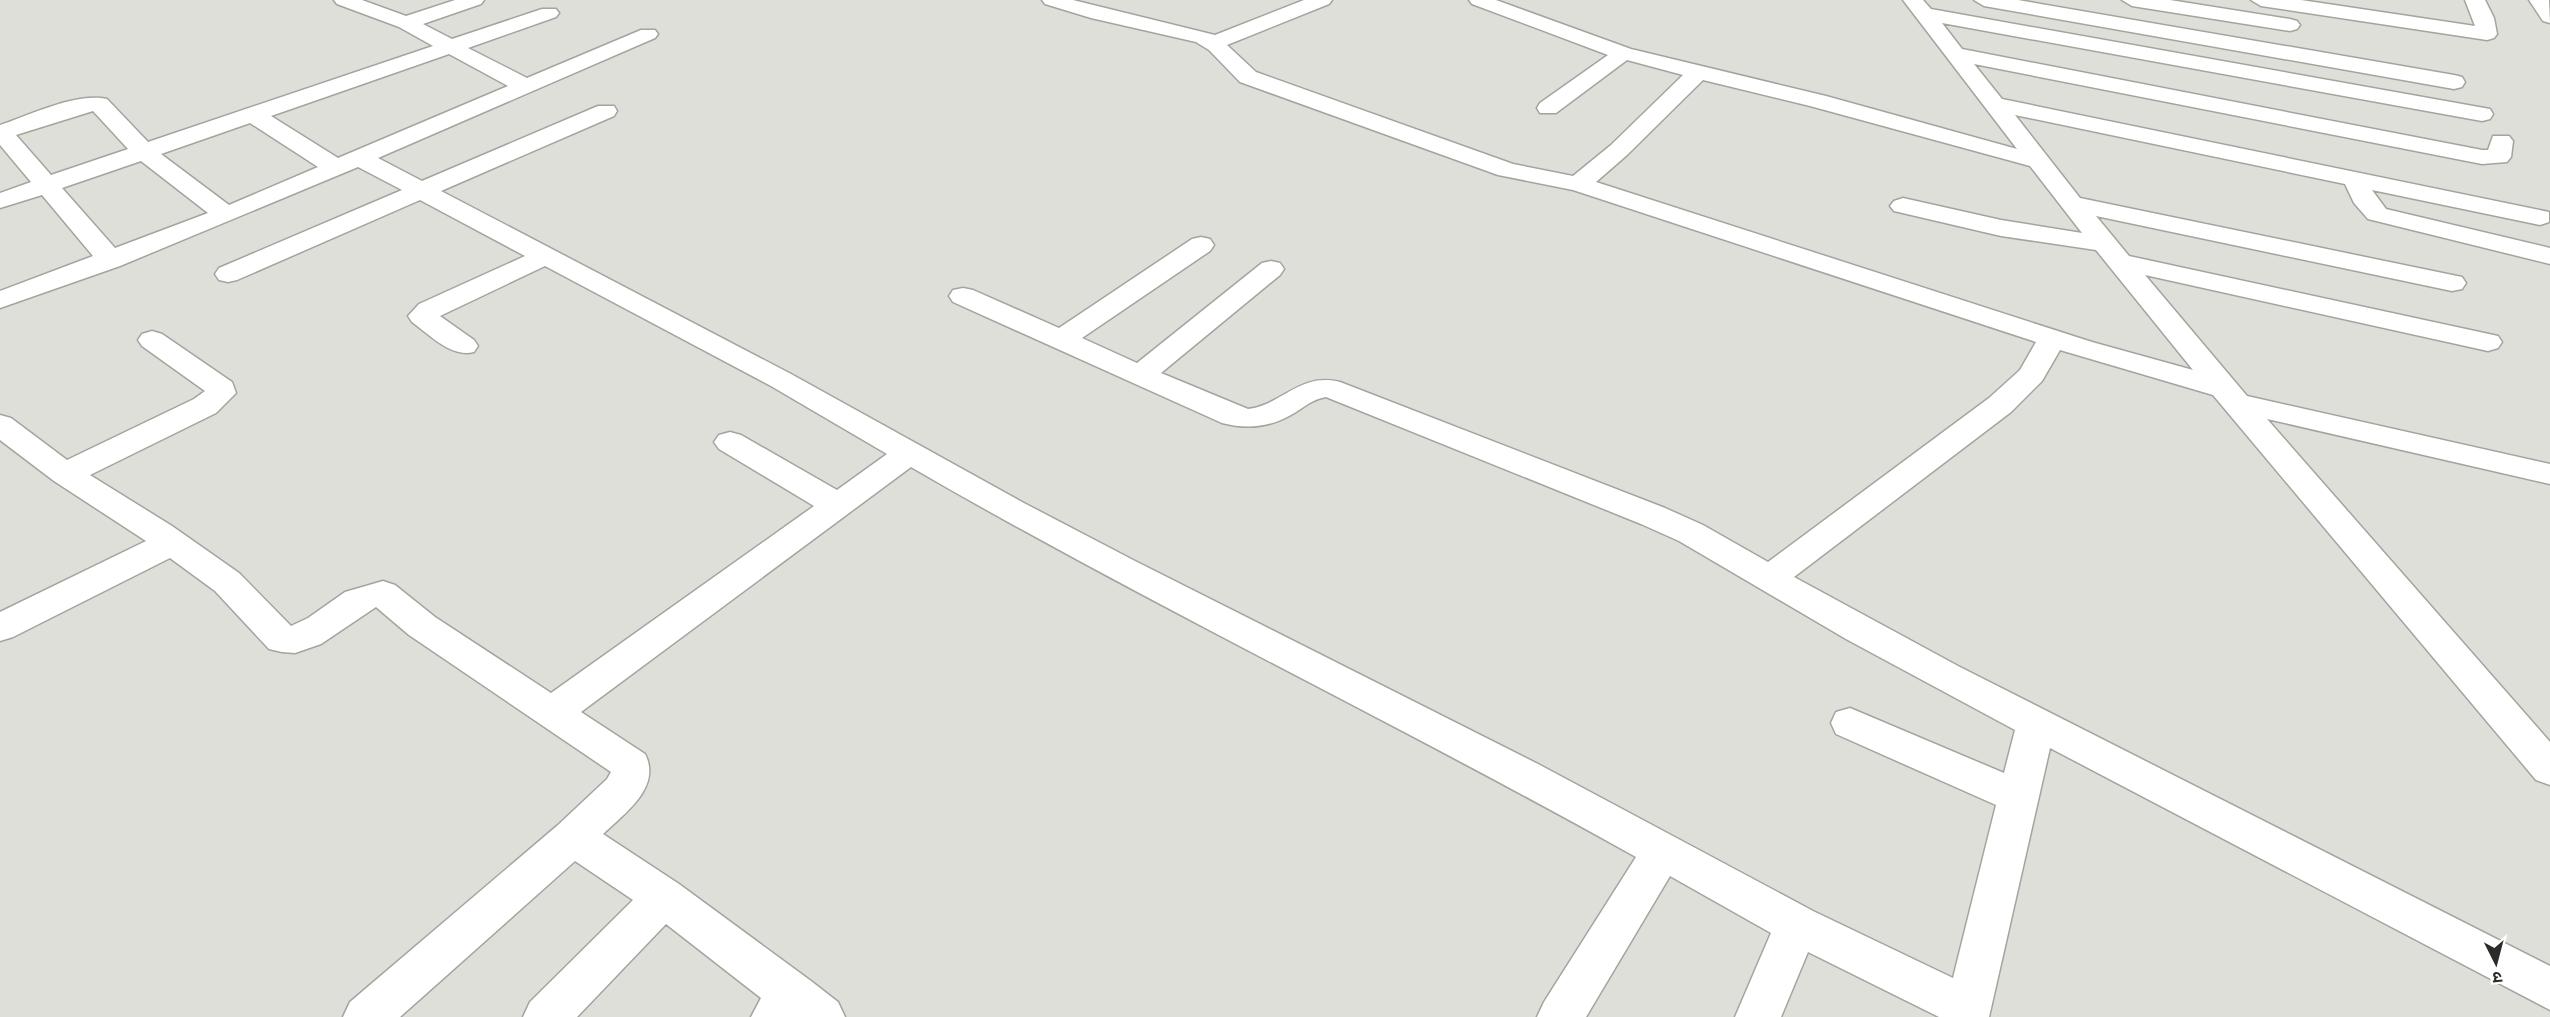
<svg xmlns="http://www.w3.org/2000/svg" width="2550" height="1017" viewBox="0 0 2550 1017" font-family="'Work Sans','Noto Sans Devanagari',sans-serif">
<style>
.lines{fill:none;stroke-linecap:round;stroke-linejoin:round}
.minor-casing{stroke:#a4a49f;stroke-width:3}
.minor{fill:#fff;fill-rule:evenodd}
</style>
<rect width="100%" height="100%" fill="#dfdfd9"/>
<g class="lines">
<g class="minor-casing">
<g id="minor">
<path d="M334 0H362L406 16 455 0H484L481 4 423 24 452 39 542 9H556L559 13 556 17 468 48 527 78 641 30H655L658 34 655 38 378 158 422 181 598 106H614L617 111 614 116 441 191 791 374 1022 502 1135 561 1538 764 1813 911 1953 978 1996 805 1836 734 1831 723 1836 712 1850 708 2004 773 2015 730 1846 639 1679 541 1641 524 1326 397C1314 399 1305 406 1296 412 1272 427 1249 430 1222 423L953 302 949 296 953 290 963 288 973 290 1059 328 1192 239 1201 237 1210 239 1214 245 1210 251 1082 338 1137 363 1262 263 1271 261 1280 263 1284 269 1280 275 1161 373 1248 409C1282 405 1300 372 1340 382L1665 508 1703 525 1768 562 1989 398 2020 370 2036 342 1573 190 1498 175 1240 82 1209 50 1196 42 1091 18 1045 4 1042 0H1073L1215 35 1304 0H1332L1329 4 1227 45 1256 72 1513 164 1573 176 1611 145 1683 75 1627 60 1556 113H1540L1537 108 1540 103 1608 55 1472 4 1469 0H1496L1631 49 1826 96 2017 149 1903 0H1923L1931 9 2490 109 2493 114 2490 119 2482 121 1942 23 1962 49 2482 150H2488L2493 136H2509L2513 141 2511 157 2507 162 2482 164 1974 64 2002 99 2549 212V222L2540 225 2372 190 2386 209 2550 248V264L2368 219 2354 203 2345 184 2015 115 2080 198 2462 277 2466 283 2462 289 2452 291 2096 216 2129 256 2498 336 2502 342 2498 348 2488 351 2145 275 2247 396 2550 464V484L2267 419 2550 742V785L2536 780 2213 395 2060 350 2042 381 2011 412 1794 577 1958 666 2550 966V1010L2050 748 1989 1017H1939L1808 952 1781 1017H1735L1771 933 1670 876 1586 1017H1537L1544 1002 1636 857C1397 723 1149 605 911 467L581 712 645 754C662 787 625 813 603 834L679 884 811 981 838 1002 845 1017H751L761 998 666 924 577 1017H523L530 1002 633 900 575 861 400 1017H343L350 1002 558 825 607 779 611 772 409 635 376 607 321 644 295 653 282 652 269 649 215 591 170 558 13 637 0 641V612L146 541 54 481 0 440V415L11 418 67 460 194 399 205 391 142 346 138 340 142 334 152 331 162 334 232 382 236 393 216 413 90 475 172 526 239 573 291 626 308 618 345 592 383 581 395 585 435 617 551 693 814 506 719 449 714 442 719 435 730 432 741 435 837 490 887 454 771 386 545 266 440 316 474 340 478 346 474 352C451 358 430 335 412 322L408 316 419 304 525 256 420 200 237 280 228 282 219 280 215 274 219 268 402 190 358 167 120 266 0 308V291L93 256 42 195 0 208V193L31 182 0 145V125C30 115 77 92 107 99L148 142 433 46 399 27 337 4ZM449 54 508 86 338 158 271 116ZM1703 80 1810 106 2030 166 2082 233 2001 220 1903 198 1894 201 1890 206 1894 211 2001 236 2096 250 2193 370 2092 342 1596 182 1627 155ZM93 111 128 149 51 175 16 135ZM250 123 318 167 229 205 161 154ZM141 161 208 213 115 248 62 188Z"/>
<path d="M1974 0H2018L2454 75 2462 77 2465 82 2462 87 2454 89 1984 6Z"/>
<path d="M2122 0H2170L2290 19 2297 21 2300 25 2297 29 2290 31 2132 6Z"/>
<path d="M2251 0H2301L2475 26 2465 0H2485L2494 18 2497 34 2494 38 2487 40 2261 6Z"/>
<path d="M2529 0H2549L2550 23 2543 21Z"/>
</g>
</g>
<use href="#minor" class="minor"/>
</g>
<g transform="translate(2496 963) rotate(174)" stroke="#fffffe" stroke-width="4.5" paint-order="stroke">
<path d="M0-4.5L10 22L0 15L-10 22Z" fill="#2b2b29"/>
<text y="-9" font-size="16" font-weight="bold" text-anchor="middle" fill="#2b2b29">उ</text>
</g>
</svg>
